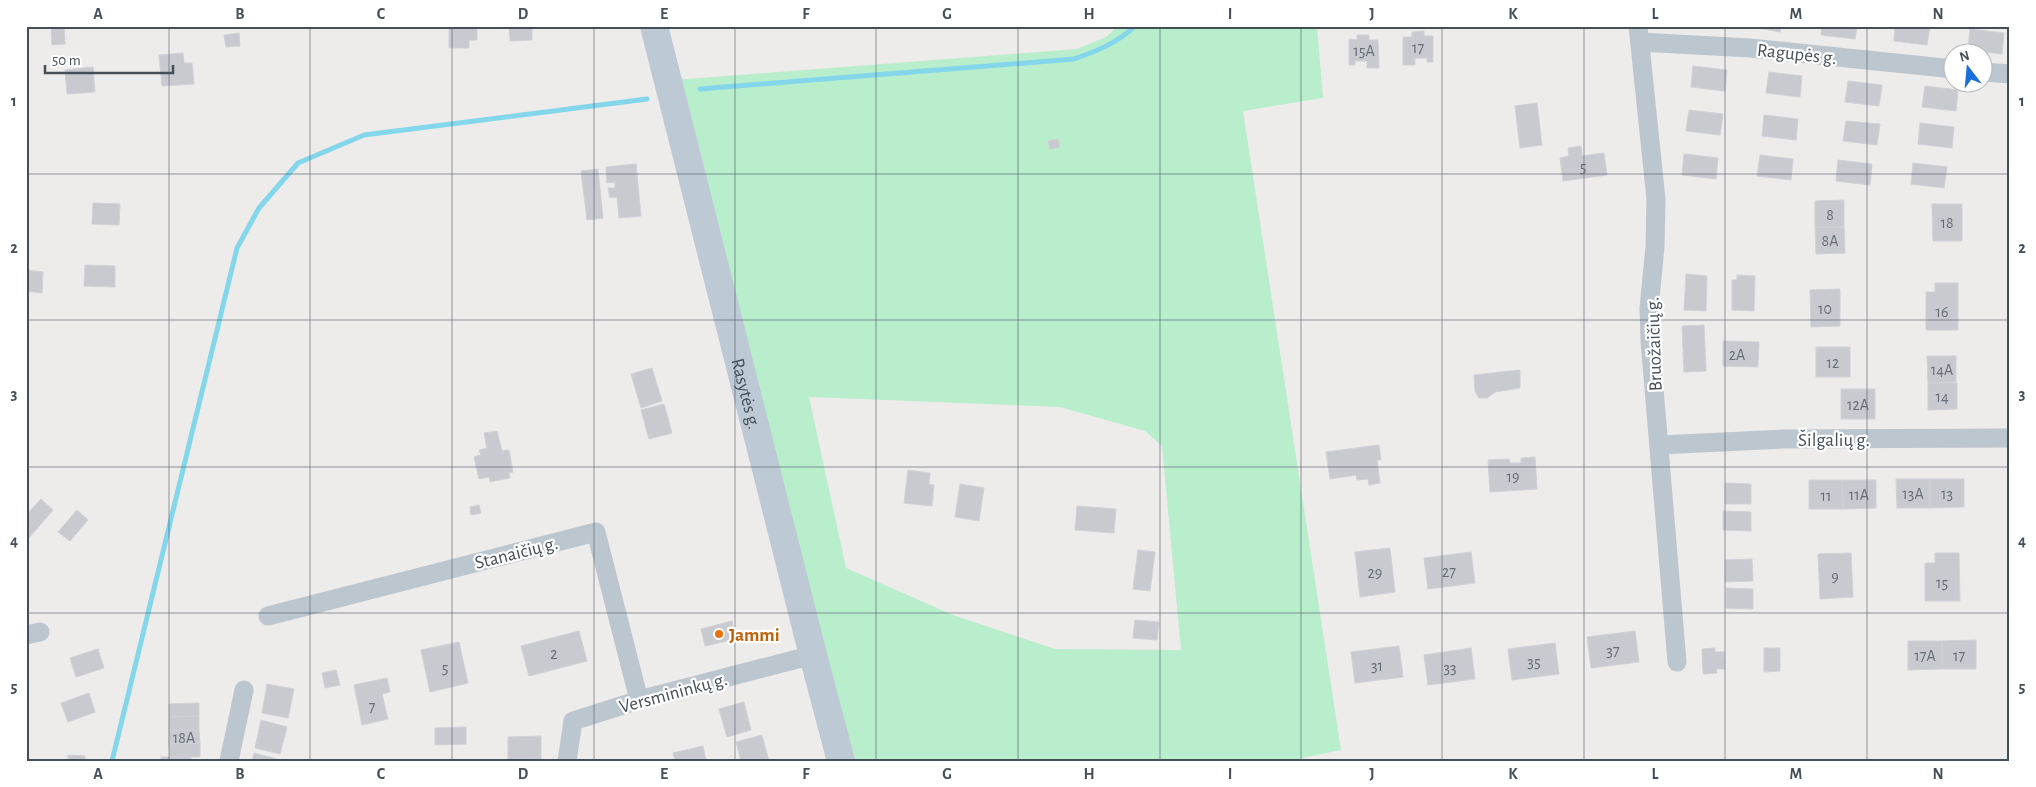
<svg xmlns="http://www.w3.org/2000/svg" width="2036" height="787" viewBox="0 0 2036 787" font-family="'Alegreya Sans',sans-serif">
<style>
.green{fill:#b8eecc;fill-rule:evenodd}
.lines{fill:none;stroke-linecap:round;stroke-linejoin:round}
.stream{stroke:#84d6eb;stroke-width:5}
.building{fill:#c8cad0;stroke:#cfd1d7}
.minor{stroke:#bcc6ce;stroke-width:19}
.secondary{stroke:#bdc9d5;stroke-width:28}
.grid{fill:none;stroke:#444f58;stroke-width:1;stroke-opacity:0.55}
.food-dot{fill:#e8710a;stroke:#fff;stroke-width:2}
.labels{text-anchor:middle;stroke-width:4.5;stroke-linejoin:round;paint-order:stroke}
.number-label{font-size:16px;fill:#656e76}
.street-label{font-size:19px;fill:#444f58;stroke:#fff}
.food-label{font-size:19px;font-weight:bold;fill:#c56008;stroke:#fff;text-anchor:start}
.neatline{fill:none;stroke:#444f58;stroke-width:2}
.grid-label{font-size:16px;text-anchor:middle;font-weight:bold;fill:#444f58}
</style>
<rect width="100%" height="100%" fill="#eeebeb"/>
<path class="green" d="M1118 26H1317L1323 98 1243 111 1341 750 1288 761H854L674 80 1077 49 1106 37ZM809 397 1060 407 1145 431 1162 446 1181 650 1055 649 953 615 846 568Z"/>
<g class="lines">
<g class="stream">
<path d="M700 89 1074 59C1097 51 1117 43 1135 26"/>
<path d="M112 761 237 248 259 208 298 163 364 135 647 99"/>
</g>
</g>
<g class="building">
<path d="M51 26H74L64 27 65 44 52 45Z"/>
<path d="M449 26H477V40H469V48H449Z"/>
<path d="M509 26H532V40L510 41Z"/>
<path d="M1747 26H1781L1780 32Z"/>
<path d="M1822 26H1857L1855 39 1821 35Z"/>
<path d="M1895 26H1930L1927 45 1894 41Z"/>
<path d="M1970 29 2004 33 2002 54 1968 50Z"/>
<path d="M1424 31V36H1433V62H1427V58H1415V65H1403V37H1412V32Z"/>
<path d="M239 33 240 46 226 47 224 35Z"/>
<path d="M1357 35H1369V40H1378L1379 68H1367V61H1355V65H1349V39L1357 40Z"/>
<path d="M183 53 184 63H192L194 84 162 86 159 55Z"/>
<path d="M1693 66 1727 70 1725 91 1691 87Z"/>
<path d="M93 67 95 92 67 94 65 70Z"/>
<path d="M1769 72 1802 76 1800 97 1766 93Z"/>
<path d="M1848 81 1882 85 1879 106 1845 102Z"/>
<path d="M1925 86 1958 90 1956 111 1922 107Z"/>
<path d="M1537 103 1542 145 1520 148 1515 106Z"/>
<path d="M1689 110 1723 114 1720 135 1686 131Z"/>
<path d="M1764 115 1798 119 1796 140 1762 136Z"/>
<path d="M1846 121 1880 124 1877 145 1843 141Z"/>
<path d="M1920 123 1954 127 1952 148 1918 144Z"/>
<path d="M1058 139 1060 147 1050 149 1048 141Z"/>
<path d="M1581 146 1582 156 1604 153 1607 175 1563 181 1560 158 1569 156 1568 148Z"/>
<path d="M1684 154 1718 158 1716 179 1682 175Z"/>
<path d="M1760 155 1793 159 1791 180 1757 176Z"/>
<path d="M1838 160 1872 164 1870 185 1836 181Z"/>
<path d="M1913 163 1947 167 1944 188 1911 184Z"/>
<path d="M636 164 641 216 619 218 617 197 610 198 608 188H615V182L607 183 606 167Z"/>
<path d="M598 169 603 218 587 220 581 171Z"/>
<path d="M1844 200V227H1815V201Z"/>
<path d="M93 203 120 204 119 225 92 224Z"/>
<path d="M1932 204H1962V241H1933Z"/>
<path d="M1815 227H1844L1845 253 1816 254Z"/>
<path d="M85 265 115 266V287L84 286Z"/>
<path d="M26 270 43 272 42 293 26 291Z"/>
<path d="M1686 274 1707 276 1706 311 1684 310Z"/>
<path d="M1737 275 1755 276 1754 311 1732 310V280H1737Z"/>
<path d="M1935 283H1958V330H1926V292H1935Z"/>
<path d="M1840 289V326L1811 327 1810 290Z"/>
<path d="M1704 325 1706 371 1684 372 1682 326Z"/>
<path d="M1723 341 1759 342 1758 367 1723 366Z"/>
<rect x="1816" y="347" width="34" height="30"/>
<path d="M1927 356H1956V382L1928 383Z"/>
<path d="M652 368 662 401 641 408 631 374Z"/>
<path d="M1520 370V388L1495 392 1487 398H1479L1475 391 1474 375Z"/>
<path d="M1928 383H1957V409L1928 410Z"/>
<rect x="1841" y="389" width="34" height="30"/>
<path d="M664 404 672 433 649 439 641 410Z"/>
<path d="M497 431 502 451 509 450 513 472 509 473 510 478 490 482 489 477 479 479 474 457 481 455 479 450 487 448 484 433Z"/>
<path d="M1379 445 1381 460H1377L1380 483 1369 485 1368 479 1357 480 1356 475 1330 479 1326 452Z"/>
<path d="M1535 457 1537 489 1490 492 1488 460 1509 459 1510 463H1521V458Z"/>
<path d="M908 470 930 473 929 484 934 485 932 506 904 503Z"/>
<path d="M1896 479H1930V508H1897Z"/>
<path d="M1930 479H1964V507L1930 508Z"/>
<path d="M1809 480H1842L1843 509H1809Z"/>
<path d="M1842 480H1876V508L1843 509Z"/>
<path d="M1725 483 1751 484V504H1725Z"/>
<path d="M960 484 984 488 979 521 955 517Z"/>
<path d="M41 499 53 510 28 539 26 537V515Z"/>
<path d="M479 505 481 513 471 515 470 507Z"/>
<path d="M1077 506 1116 509 1114 533 1075 530Z"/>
<path d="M77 510 88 520 70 541 58 532Z"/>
<path d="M1723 511 1751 512V531L1723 530Z"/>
<path d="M1390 548 1395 592 1360 597 1355 552Z"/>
<path d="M1138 550 1155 552 1150 591 1133 589Z"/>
<path d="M1471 552 1475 583 1428 589 1424 558Z"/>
<path d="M1851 553 1853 597 1820 599 1818 554Z"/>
<path d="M1935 553H1959L1960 601H1925V563H1935Z"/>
<path d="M1752 559 1753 581 1725 582V560Z"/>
<path d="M1726 588 1753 589V609L1726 608Z"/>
<path d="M1135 620 1159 622 1157 640 1133 638Z"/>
<path d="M732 621 736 639 705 646 701 629Z"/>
<path d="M579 631 587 661 529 676 521 646Z"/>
<path d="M1635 631 1639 662 1591 668 1587 637Z"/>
<path d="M1976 640V669H1942V641Z"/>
<path d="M1908 641H1942V669L1908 670Z"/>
<path d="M459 642 468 683 430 692 421 650Z"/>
<path d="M1555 643 1559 674 1512 680 1508 649Z"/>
<path d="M1399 646 1403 677 1355 683 1351 652Z"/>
<path d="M1471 648 1475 679 1428 685 1424 655Z"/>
<path d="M1715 648V652H1724L1725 669H1716L1717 673 1703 674 1702 649Z"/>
<path d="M1764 648H1780V671L1764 672Z"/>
<path d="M98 649 104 668 76 677 70 658Z"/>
<path d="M336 670 340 685 325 688 322 673Z"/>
<path d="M387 678 390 692 382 694 388 719 362 725 354 685Z"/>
<path d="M267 684 294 689 288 718 262 713Z"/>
<path d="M89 693 95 712 68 722 61 703Z"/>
<path d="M744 702 751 730 727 737 719 709Z"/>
<path d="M199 703V716L169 717V704Z"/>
<path d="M199 716V730H169V717Z"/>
<path d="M261 720 287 727 280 754 255 748Z"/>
<path d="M466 727V744L435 745V728Z"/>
<path d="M169 730H199L200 743 169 744Z"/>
<path d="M762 735 769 761H741L736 742Z"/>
<path d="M541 736V759L508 760V737Z"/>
<path d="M200 743V757H170L169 744Z"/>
<path d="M703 746 706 761H675L673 753Z"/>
<path d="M254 753 281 760V761H252Z"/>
<path d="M68 755 85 756V761H68Z"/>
<rect x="161" y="757" width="30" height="4"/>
</g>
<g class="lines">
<g class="minor">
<path d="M1638 26 1656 199 1655 247 1649 308 1650 341 1677 662"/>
<path d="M1640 42 1750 48 1954 69"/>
<path d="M1984 72 2010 74"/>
<path d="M1659 445 1783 439 2010 438"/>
<path d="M268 616 596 532 639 700"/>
<path d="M26 635 40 632"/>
<path d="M229 761 244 690"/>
<path d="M567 761 573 721 639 700 813 655"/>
</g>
<path class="secondary" id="s1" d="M654 26 813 655 841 761"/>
</g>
<path class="grid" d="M169 26V761M310 26V761M452 26V761M594 26V761M735 26V761M876 26V761M1018 26V761M1160 26V761M1301 26V761M1442 26V761M1584 26V761M1725 26V761M1867 26V761M26 174H2010M26 320H2010M26 467H2010M26 613H2010"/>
<circle class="food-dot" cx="719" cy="634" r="5"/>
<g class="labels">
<g class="number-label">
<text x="1418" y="53">17</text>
<text x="1364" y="56">15A</text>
<text x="1583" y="172">5</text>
<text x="1830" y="220">8</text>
<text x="1947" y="228">18</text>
<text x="1830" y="246">8A</text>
<text x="1825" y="314">10</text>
<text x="1942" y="317">16</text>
<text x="1737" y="360">2A</text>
<text x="1833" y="368">12</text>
<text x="1942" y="375">14A</text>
<text x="1942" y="402">14</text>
<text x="1858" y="410">12A</text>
<text x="1513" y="482">19</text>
<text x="1913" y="499">13A</text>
<text x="1947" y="499">13</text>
<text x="1859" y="500">11A</text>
<text x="1826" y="501">11</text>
<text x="1449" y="577">27</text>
<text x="1375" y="578">29</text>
<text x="1835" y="582">9</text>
<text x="1942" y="588">15</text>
<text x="1613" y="656">37</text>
<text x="554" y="659">2</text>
<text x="1925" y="661">17A</text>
<text x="1959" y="661">17</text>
<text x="1534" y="667">35</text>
<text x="1377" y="671">31</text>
<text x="445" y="673">5</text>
<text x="1450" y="673">33</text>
<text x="372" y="712">7</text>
<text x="184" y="743">18A</text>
</g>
<g class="street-label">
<text transform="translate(1797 53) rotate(6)" y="7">Ragupės g.</text>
<text transform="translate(1653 344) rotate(-92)" y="7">Bruožaičių g.</text>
<text dy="7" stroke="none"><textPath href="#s1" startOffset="379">Rasytės g.</textPath></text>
<text x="1834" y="446">Šilgalių g.</text>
<text transform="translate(516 552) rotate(-14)" y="7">Stanaičių g.</text>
<text transform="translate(673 692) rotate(-15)" y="7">Versmininkų g.</text>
</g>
<g class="food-label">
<text x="729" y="641">Jammi</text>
</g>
</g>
<rect width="2036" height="787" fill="none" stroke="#ffffff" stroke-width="55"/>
<g transform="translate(1968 68) rotate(344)"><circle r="24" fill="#ffffff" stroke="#b4b9bc"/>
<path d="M0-4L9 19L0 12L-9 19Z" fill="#186edb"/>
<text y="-8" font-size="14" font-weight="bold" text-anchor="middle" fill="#444f58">N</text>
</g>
<path d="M45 65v8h128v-8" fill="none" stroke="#444f58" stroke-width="2.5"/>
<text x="52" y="65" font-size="15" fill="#444f58" stroke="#ffffff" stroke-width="4" paint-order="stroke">50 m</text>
<rect x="28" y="28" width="1980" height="732" class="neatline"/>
<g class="grid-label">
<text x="98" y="19">A</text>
<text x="240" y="19">B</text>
<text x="381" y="19">C</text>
<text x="523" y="19">D</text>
<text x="664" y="19">E</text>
<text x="806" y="19">F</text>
<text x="947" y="19">G</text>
<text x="1089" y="19">H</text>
<text x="1230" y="19">I</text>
<text x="1372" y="19">J</text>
<text x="1513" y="19">K</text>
<text x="1655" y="19">L</text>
<text x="1796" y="19">M</text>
<text x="1938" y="19">N</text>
<text x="14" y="106">1</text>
<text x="2022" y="106">1</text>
<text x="14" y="253">2</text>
<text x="2022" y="253">2</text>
<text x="14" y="399">3</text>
<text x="2022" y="399">3</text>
<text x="14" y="546">4</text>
<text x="2022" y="546">4</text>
<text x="14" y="692">5</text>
<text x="2022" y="692">5</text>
<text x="98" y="779">A</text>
<text x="240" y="779">B</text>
<text x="381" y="779">C</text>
<text x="523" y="779">D</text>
<text x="664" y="779">E</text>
<text x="806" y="779">F</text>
<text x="947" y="779">G</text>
<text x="1089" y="779">H</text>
<text x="1230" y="779">I</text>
<text x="1372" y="779">J</text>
<text x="1513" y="779">K</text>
<text x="1655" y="779">L</text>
<text x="1796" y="779">M</text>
<text x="1938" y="779">N</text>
</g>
</svg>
